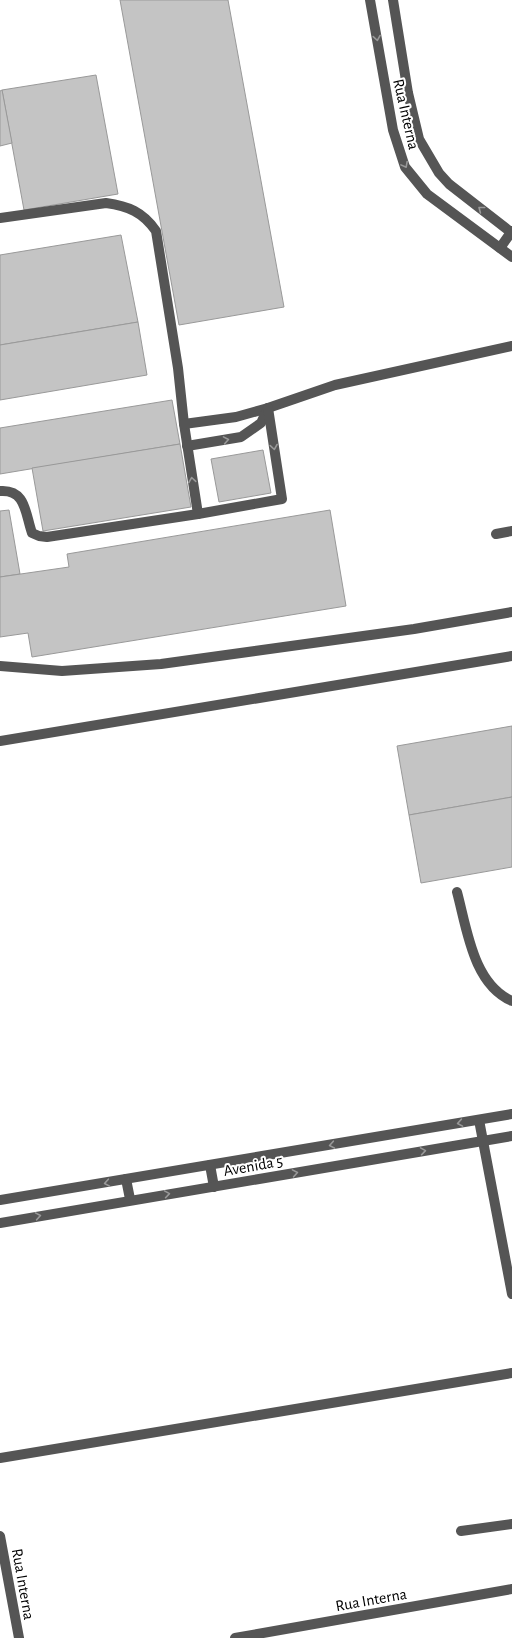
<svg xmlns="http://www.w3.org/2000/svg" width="512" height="1638" viewBox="0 0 512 1638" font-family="'Alegreya Sans',sans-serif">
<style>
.building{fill:#c4c4c4;stroke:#999}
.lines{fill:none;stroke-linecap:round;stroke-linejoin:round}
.minor{stroke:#555;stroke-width:10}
.oneway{stroke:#999}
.labels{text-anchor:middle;stroke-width:4;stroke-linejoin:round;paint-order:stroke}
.street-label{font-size:16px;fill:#000;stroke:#fff}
</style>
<rect width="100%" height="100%" fill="#fff"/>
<g class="building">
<path d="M120 0H228L284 307 179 325Z"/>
<path d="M96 75 118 194 24 210 2 90Z"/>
<path d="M2 90 12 143 0 146V91Z"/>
<path d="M121 235 138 322 0 345V255Z"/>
<path d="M138 322 147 375 0 400V345Z"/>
<path d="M172 400 180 444 0 474V428Z"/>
<path d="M180 444 191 507 43 531 32 468Z"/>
<path d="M263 450 271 493 219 502 211 459Z"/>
<path d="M9 510 20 574 0 577V511Z"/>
<path d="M330 510 346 606 32 657 28 633 0 637V577L69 567 67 554Z"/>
<path d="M512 726V797L409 815 397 746Z"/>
<path d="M512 797V867L421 883 409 815Z"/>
</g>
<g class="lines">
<g class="minor">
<path d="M370 0 393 130 405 167 427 194 512 257"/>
<path d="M393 0 408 93 419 139 439 173 449 184 512 233"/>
<path d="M0 218 106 203C128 206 143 212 156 231L178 368 184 424 198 514"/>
<path d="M500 248 512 231"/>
<path d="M184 424 236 417 268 408 335 385 512 346"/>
<path d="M187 446 241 437 261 423 268 408"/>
<path d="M0 491C26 489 25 513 32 533L39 536 47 537 198 514 282 499 268 408"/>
<path d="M496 534 512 531"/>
<path d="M0 666 62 671 161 664 414 629 512 612"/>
<path d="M0 741 512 656"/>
<path d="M457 892C467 929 473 984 512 1001"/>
<path d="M479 1120 512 1294"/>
<path d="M210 1165 214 1187"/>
<path d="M126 1179 130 1199"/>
<path d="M0 1200 512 1114"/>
<path d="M0 1223 512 1136"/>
<path d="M0 1458 512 1373"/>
<path d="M461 1531 512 1524"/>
<path d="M0 1536 19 1638"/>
<path d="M235 1638 512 1589"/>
</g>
</g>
<defs><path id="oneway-chevron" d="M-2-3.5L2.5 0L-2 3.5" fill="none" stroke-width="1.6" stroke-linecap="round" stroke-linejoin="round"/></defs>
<g class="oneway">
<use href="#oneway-chevron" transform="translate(377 38) rotate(81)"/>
<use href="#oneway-chevron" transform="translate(405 165) rotate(62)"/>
<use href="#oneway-chevron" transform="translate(481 209) rotate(-142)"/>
<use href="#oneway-chevron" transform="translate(226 440) rotate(-10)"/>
<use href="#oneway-chevron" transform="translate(274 447) rotate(81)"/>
<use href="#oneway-chevron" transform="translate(192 480) rotate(-99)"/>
<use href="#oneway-chevron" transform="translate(460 1123) rotate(170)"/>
<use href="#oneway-chevron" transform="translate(332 1145) rotate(170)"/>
<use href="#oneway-chevron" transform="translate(423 1151) rotate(-9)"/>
<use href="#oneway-chevron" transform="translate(295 1173) rotate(-10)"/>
<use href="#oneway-chevron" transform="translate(107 1183) rotate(170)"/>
<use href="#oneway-chevron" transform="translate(167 1194) rotate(-9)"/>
<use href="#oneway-chevron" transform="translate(38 1216) rotate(-10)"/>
</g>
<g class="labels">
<g class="street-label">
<text transform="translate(407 114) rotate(77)" y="6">Rua Interna</text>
<text transform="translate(253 1165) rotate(-10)" y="6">Avenida 5</text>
<text transform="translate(24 1584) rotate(80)" y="6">Rua Interna</text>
<text transform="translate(371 1599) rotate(-10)" y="6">Rua Interna</text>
</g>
</g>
</svg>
